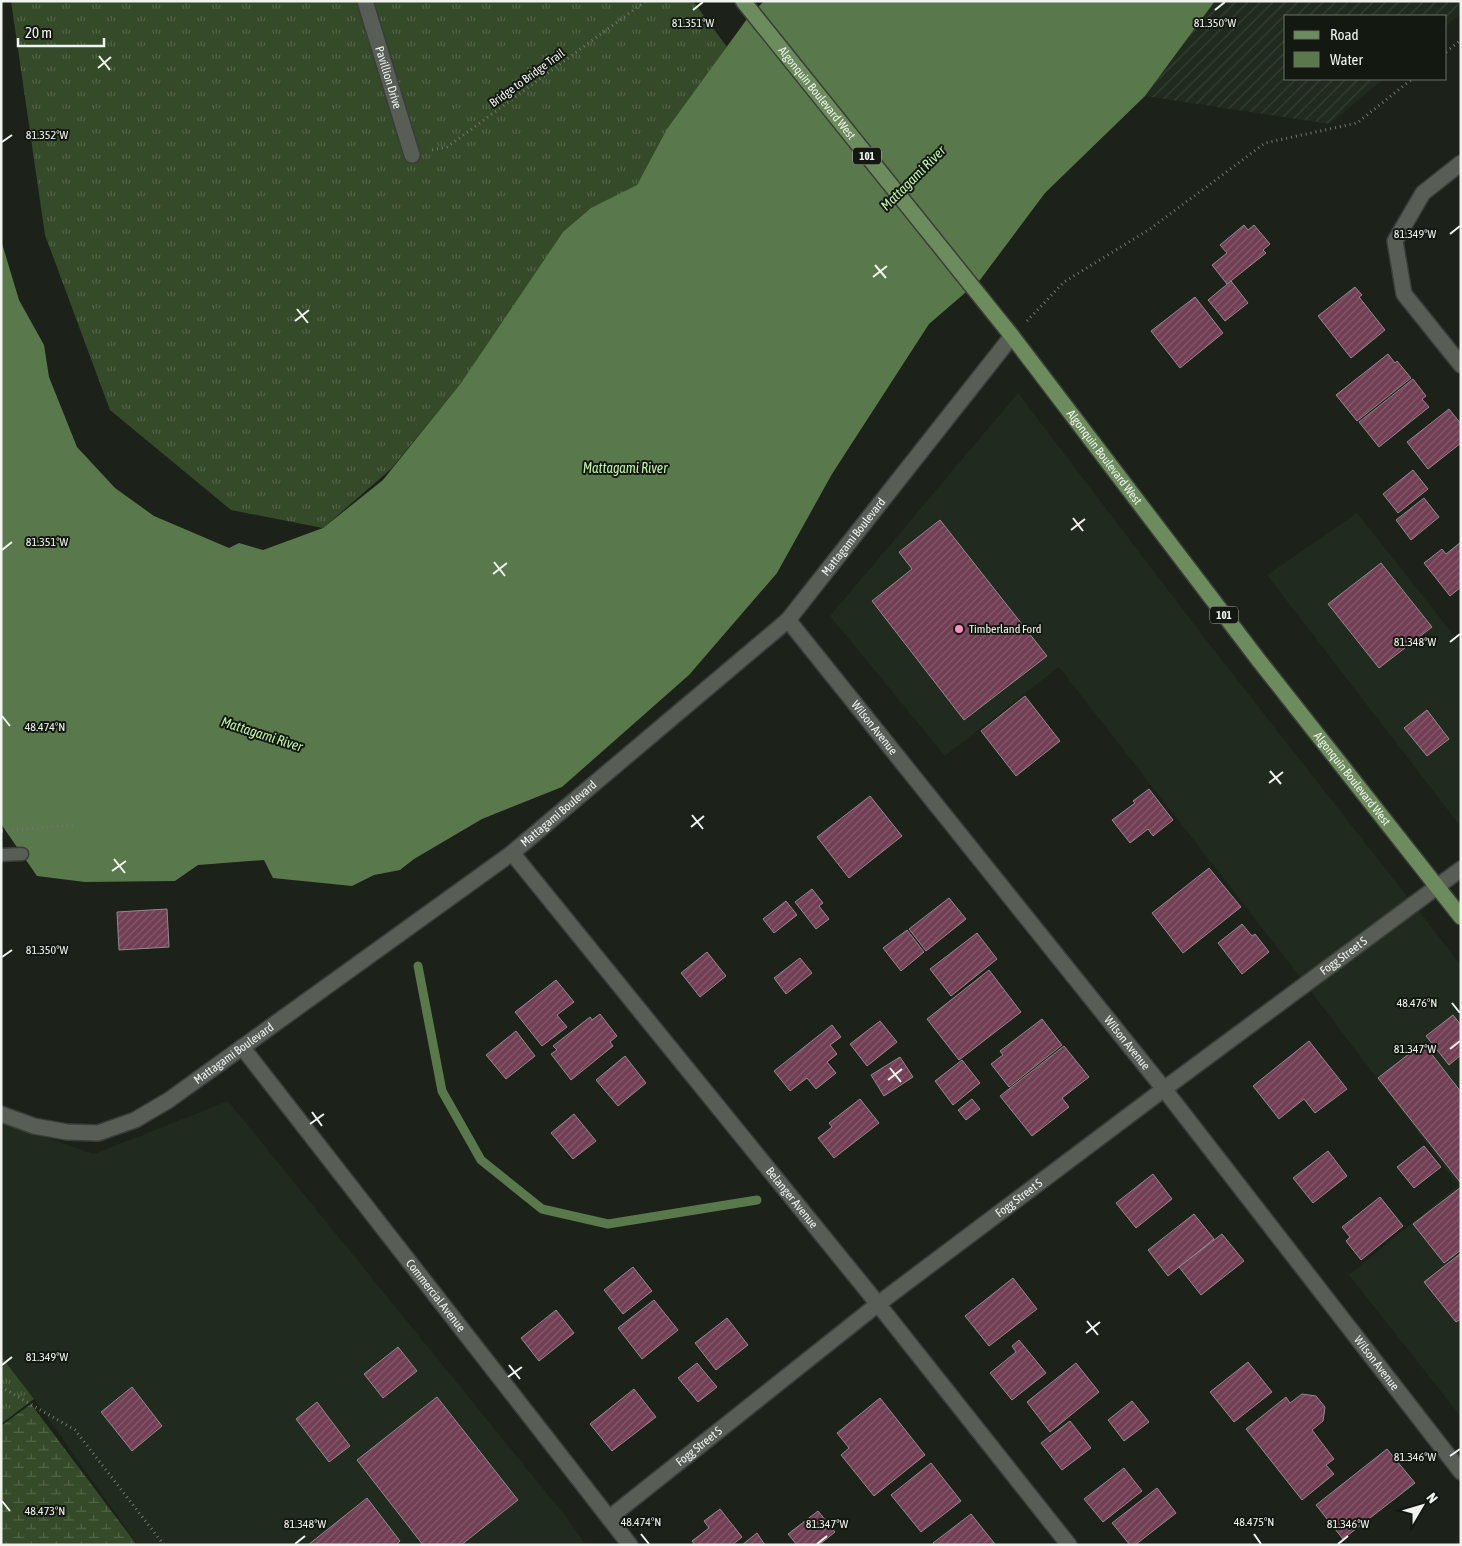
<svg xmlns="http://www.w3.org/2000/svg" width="1462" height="1546" viewBox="0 0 1462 1546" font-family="'Asap Condensed',sans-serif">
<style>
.built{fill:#212a1e}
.industrial{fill:url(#industrial-furrows)}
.grass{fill:url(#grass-tufts)}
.wetland{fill:url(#wetland-marsh)}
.water{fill:#59784b}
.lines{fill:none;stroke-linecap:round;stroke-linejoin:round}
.stream{stroke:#59784b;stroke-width:9}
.building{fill:url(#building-hatch);stroke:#94898d}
.service-casing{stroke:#3a3e38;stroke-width:15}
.minor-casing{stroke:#3a3e38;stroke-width:18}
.primary-casing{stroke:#3a3e38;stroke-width:18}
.path{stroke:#71766f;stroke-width:3;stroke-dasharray:1 4;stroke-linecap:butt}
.service{stroke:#585e56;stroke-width:12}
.minor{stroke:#585e56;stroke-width:15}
.primary{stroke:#6c8c5d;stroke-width:15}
.ticks{fill:none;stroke:#f0f3ee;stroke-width:2}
.poi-dot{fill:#fd8ebf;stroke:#131811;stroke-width:2}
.labels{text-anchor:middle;stroke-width:4;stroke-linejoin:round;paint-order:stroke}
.shield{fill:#131811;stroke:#aeb1ac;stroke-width:1}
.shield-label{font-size:11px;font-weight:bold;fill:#f0f3ee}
.street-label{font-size:12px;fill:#f0f3ee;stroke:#131811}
.poi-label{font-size:12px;fill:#f0f3ee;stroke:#131811;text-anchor:start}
.water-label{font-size:14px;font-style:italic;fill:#c3f4ad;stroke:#131811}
.ticks-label{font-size:12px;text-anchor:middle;fill:#f0f3ee;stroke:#131811;stroke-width:4;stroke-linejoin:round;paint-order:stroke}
</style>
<defs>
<pattern id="industrial-furrows" width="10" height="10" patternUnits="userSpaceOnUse" patternTransform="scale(1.25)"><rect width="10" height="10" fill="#212a1e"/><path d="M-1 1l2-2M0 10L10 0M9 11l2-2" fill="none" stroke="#373f34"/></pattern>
<pattern id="grass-tufts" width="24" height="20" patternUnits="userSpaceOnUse" patternTransform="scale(1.25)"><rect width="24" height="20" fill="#344a29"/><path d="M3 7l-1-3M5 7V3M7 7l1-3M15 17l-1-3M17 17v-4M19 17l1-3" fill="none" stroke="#526548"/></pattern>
<pattern id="wetland-marsh" width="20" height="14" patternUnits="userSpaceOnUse" patternTransform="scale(1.25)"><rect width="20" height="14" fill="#344a29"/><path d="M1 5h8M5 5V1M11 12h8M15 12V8" fill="none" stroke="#526548"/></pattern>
<pattern id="building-hatch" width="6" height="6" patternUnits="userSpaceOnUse" patternTransform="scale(1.25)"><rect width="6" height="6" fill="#713e54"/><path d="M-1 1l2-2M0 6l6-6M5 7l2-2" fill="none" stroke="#865a6d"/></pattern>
</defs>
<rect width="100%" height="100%" fill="#1c211a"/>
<g class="built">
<path d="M1018 393 1210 645 1461 965V1417L1349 1275 1458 1185 1290 964 1059 667 945 756 830 616Z"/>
<path d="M1357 513 1461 644V827L1267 575Z"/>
<path d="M228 1101 567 1518 586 1545H138L34 1399 1 1356V1122L94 1154Z"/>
</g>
<path class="industrial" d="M1215 1H1461V13L1446 26V16H1286V79H1383L1330 124 1145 96Z"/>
<g class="grass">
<path d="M11 1H693L727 47 674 120 637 185 461 383 391 469 323 528 231 510 110 410 45 235Z"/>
<path d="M1 1356 34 1399 1 1424Z"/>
</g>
<path class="wetland" d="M31 1404 137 1545H1V1426Z"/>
<path class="water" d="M764 1H1215L1145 96 1045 193 980 280 929 324 832 474 777 573 689 675 562 787 482 819 414 859 400 870 374 875 352 886 273 878 264 860 198 865 175 881 85 882 37 876 1 824V240L19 300 44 345 49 377 77 447 115 488 154 516 229 548 239 543 263 550 323 528 383 480 461 383 563 232 591 208 637 185 667 129 747 19Z"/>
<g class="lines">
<path class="stream" d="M418 966 442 1091 481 1160 542 1209 608 1224 757 1200"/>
</g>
<g class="building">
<path d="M1244 225 1248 230 1254 225 1270 244 1263 250 1266 253 1227 284 1212 265 1227 253 1220 245Z"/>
<path d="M1231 281 1248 303 1225 321 1208 300Z"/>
<path d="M1355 287 1362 295 1359 297 1385 330 1351 358 1318 316Z"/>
<path d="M1195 297 1223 333 1180 368 1151 331Z"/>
<path d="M1388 354 1395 363 1397 361 1411 378 1357 421 1336 395Z"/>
<path d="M1413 379 1426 396 1422 399 1429 407 1379 447 1359 422Z"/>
<path d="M1449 409 1461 424V443L1428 469 1407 442Z"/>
<path d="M1413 470 1428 489 1398 513 1383 494Z"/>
<path d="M1424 498 1439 517 1411 540 1396 520Z"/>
<path d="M940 520 1047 656 964 720 872 601 912 569 899 552Z"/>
<path d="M1461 542V587L1450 596 1424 563 1442 549 1446 554Z"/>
<path d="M1381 563 1432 627 1379 668 1328 604Z"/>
<path d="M1025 696 1060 741 1016 776 981 731Z"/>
<path d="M1427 710 1449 739 1427 756 1404 728Z"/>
<path d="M1149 789 1173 820 1153 836 1148 829 1130 843 1112 820 1135 803 1133 801Z"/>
<path d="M870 796 902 836 849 878 817 837Z"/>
<path d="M1209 868 1241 907 1183 953 1152 913Z"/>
<path d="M812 889 823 903 819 906 829 919 816 929 795 902Z"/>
<path d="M949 898 966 919 926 951 909 929Z"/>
<path d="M786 901 797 915 774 933 763 919Z"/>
<path d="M167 909 169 947 119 950 117 912Z"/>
<path d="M1242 924 1252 936 1255 934 1269 952 1242 974 1218 943Z"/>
<path d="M907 930 924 952 901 971 883 948Z"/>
<path d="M977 933 997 959 951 996 930 969Z"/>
<path d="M707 952 726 976 700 997 681 973Z"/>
<path d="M800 958 812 973 786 994 774 978Z"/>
<path d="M989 970 1021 1012 959 1060 927 1019Z"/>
<path d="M556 980 574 1002 557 1015 567 1027 542 1046 515 1012Z"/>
<path d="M600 1014 617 1036 610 1042 613 1046 571 1080 551 1054 557 1050 553 1046 590 1017 592 1020Z"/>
<path d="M1453 1015 1461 1025V1055L1449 1065 1426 1036Z"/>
<path d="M1042 1019 1062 1045 1009 1087 991 1064 1003 1055 1000 1051Z"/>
<path d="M880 1021 897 1042 867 1066 850 1044Z"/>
<path d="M832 1025 841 1037 830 1045 837 1054 827 1062 836 1073 816 1089 807 1078 790 1091 774 1071Z"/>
<path d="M516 1031 535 1056 506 1079 486 1055Z"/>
<path d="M1309 1041 1347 1089 1315 1113 1304 1099 1279 1119 1253 1086Z"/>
<path d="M1423 1043 1461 1092V1181L1460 1182 1378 1078Z"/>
<path d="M1064 1046 1089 1077 1062 1098 1069 1107 1032 1136 1000 1096Z"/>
<path d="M625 1056 646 1083 618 1106 596 1080Z"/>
<path d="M900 1057 913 1077 884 1096 871 1075Z"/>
<path d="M962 1060 980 1083 953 1105 935 1081Z"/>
<path d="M860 1099 879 1123 834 1158 818 1138 832 1127 829 1123Z"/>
<path d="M972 1099 980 1109 966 1120 958 1110Z"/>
<path d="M574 1114 596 1141 573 1159 551 1133Z"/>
<path d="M1424 1146 1441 1167 1414 1188 1397 1167Z"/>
<path d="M1328 1151 1347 1176 1313 1203 1293 1178Z"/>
<path d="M1153 1174 1172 1199 1136 1228 1116 1203Z"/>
<path d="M1461 1187V1250L1444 1263 1413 1224Z"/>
<path d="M1380 1197 1403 1226 1361 1260 1346 1241 1350 1237 1342 1227Z"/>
<path d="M1194 1214 1214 1239 1168 1276 1148 1250Z"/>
<path d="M1222 1234 1244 1261 1201 1295 1179 1267Z"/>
<path d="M1461 1253V1319L1456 1322 1424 1282Z"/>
<path d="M633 1267 652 1291 623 1314 604 1290Z"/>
<path d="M1013 1278 1037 1309 989 1346 965 1316Z"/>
<path d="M654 1300 678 1330 642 1359 618 1328Z"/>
<path d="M556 1310 574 1333 539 1361 521 1338Z"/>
<path d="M727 1318 748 1345 716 1370 695 1343Z"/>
<path d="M1019 1340 1046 1373 1012 1400 990 1373 1016 1352 1012 1346Z"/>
<path d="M398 1347 417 1371 383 1398 364 1374Z"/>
<path d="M1248 1362 1272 1392 1234 1422 1210 1392Z"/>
<path d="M697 1363 717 1387 698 1402 678 1378Z"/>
<path d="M1076 1363 1099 1392 1050 1432 1027 1402Z"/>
<path d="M132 1387 162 1426 132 1451 101 1412Z"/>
<path d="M634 1389 656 1417 612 1451 590 1424Z"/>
<path d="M1302 1394 1316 1396 1325 1407 1323 1421 1312 1430 1334 1459 1326 1465 1334 1474 1302 1500 1246 1429 1286 1397 1290 1403Z"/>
<path d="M437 1397 518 1500 461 1545H423L357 1460Z"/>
<path d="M880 1398 925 1455 874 1496 841 1455 849 1448 837 1433Z"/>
<path d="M1132 1401 1149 1422 1124 1441 1108 1420Z"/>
<path d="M317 1402 350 1446 329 1462 296 1419Z"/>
<path d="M1070 1421 1091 1448 1062 1470 1041 1443Z"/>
<path d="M1387 1449 1415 1483 1343 1539 1316 1505Z"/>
<path d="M931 1463 961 1501 921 1532 891 1495Z"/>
<path d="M1124 1468 1142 1491 1103 1522 1084 1499Z"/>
<path d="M1157 1488 1176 1513 1135 1545H1130L1112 1523Z"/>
<path d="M367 1498 400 1541 396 1545H308Z"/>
<path d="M720 1509 742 1537 732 1545H695L692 1541 709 1528 704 1521Z"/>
<path d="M818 1511 835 1532 819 1545H797L788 1534Z"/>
<path d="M971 1514 995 1544 993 1545H934L933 1543Z"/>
<path d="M757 1533 765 1545H742Z"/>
</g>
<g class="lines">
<g class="service-casing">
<path id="service" d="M1 855 22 854"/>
</g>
<g class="minor-casing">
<g id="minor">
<path id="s1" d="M365 1 412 155"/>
<path d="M1461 163 1423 193 1395 241 1404 294 1461 365"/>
<path id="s2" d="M788 620 1164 1089 1461 1472"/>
<path id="s3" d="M512 853 878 1304 1069 1545"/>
<path id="s4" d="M242 1047 630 1545"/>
<path id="s5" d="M1 1114 34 1126 67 1132 98 1133 135 1120 169 1100 512 853 788 620 1012 336"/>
<path id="s6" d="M609 1518 878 1304 1164 1089 1461 869"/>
</g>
</g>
<g class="primary-casing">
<g id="primary">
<path id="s7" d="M743 1 1012 336 1257 658 1461 917"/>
</g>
</g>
<g class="path">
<path d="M1446 52 1461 40"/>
<path d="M432 150 447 147 646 1"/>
<path d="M1027 321 1064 282 1150 229 1265 143 1357 123 1412 79"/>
<path d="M2 831 74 825"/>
<path d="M1 1387 75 1430 164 1545"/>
</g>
<use href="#service" class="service"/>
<use href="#minor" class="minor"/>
<use href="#primary" class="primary"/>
</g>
<path class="ticks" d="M693 10 703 2M1215 10 1225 2M99 56 110 70M98 68 111 57M2 142 12 135M1450 234 1460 226M875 265 886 278M873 277 887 266M297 309 308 323M295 321 309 310M1073 518 1083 531M1071 530 1085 519M2 550 12 542M494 562 505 576M493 574 507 563M1450 642 1460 634M2 716 10 726M1270 771 1281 784M1269 783 1283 772M692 815 703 829M691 827 704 816M114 859 125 873M112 871 126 861M2 957 12 950M1452 1003 1460 1013M1450 1049 1460 1041M890 1068 901 1082M888 1080 902 1069M312 1112 322 1126M310 1124 324 1114M1087 1321 1098 1335M1086 1333 1100 1322M2 1365 12 1357M509 1365 520 1379M508 1377 522 1367M1450 1456 1460 1449M2 1501 10 1511M641 1534 649 1544M1254 1534 1261 1544M295 1544 305 1536M817 1544 827 1536M1338 1544 1348 1536"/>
<circle class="poi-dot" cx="959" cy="629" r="5"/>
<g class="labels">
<g class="shield">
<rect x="853" y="147.5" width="28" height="17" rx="4"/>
<rect x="1210" y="606.5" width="28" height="17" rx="4"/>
</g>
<g class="shield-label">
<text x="867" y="160">101</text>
<text x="1224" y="619">101</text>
</g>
<g class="street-label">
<text dy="4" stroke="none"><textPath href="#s1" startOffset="80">Pavillion Drive</textPath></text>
<text transform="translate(527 78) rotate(-36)" y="4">Bridge to Bridge Trail</text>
<text dy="4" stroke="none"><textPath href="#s7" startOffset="118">Algonquin Boulevard West</textPath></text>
<text dy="4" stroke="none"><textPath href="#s7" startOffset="582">Algonquin Boulevard West</textPath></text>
<text dy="4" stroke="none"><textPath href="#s5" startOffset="1068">Mattagami Boulevard</textPath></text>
<text dy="4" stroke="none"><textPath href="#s2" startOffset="138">Wilson Avenue</textPath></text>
<text dy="4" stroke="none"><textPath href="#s7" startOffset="988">Algonquin Boulevard West</textPath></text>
<text dy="4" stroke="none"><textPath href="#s5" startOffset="662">Mattagami Boulevard</textPath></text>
<text dy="4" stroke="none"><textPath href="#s6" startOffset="925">Fogg Street S</textPath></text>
<text dy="4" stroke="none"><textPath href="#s2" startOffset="542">Wilson Avenue</textPath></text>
<text dy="4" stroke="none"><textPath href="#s5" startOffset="258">Mattagami Boulevard</textPath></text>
<text dy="4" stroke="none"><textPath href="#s3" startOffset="444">Belanger Avenue</textPath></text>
<text dy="4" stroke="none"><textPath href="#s6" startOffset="520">Fogg Street S</textPath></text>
<text dy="4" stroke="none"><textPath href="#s4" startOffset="315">Commercial Avenue</textPath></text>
<text dy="4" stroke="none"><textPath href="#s2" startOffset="948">Wilson Avenue</textPath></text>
<text dy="4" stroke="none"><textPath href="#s6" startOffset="115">Fogg Street S</textPath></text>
</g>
<g class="poi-label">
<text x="969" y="633">Timberland Ford</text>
</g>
<g class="water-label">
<text transform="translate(913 178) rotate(-45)" y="5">Mattagami River</text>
<text x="625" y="473">Mattagami River</text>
<text transform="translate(262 734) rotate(18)" y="5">Mattagami River</text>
</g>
</g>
<g class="ticks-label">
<text x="693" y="27">81.351°W</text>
<text x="1215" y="27">81.350°W</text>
<text x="47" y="139">81.352°W</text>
<text x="1415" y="238">81.349°W</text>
<text x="47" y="546">81.351°W</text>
<text x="1415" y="646">81.348°W</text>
<text x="45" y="731">48.474°N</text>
<text x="47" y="954">81.350°W</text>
<text x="1417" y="1007">48.476°N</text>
<text x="1415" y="1053">81.347°W</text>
<text x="47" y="1361">81.349°W</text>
<text x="1415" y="1461">81.346°W</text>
<text x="45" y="1515">48.473°N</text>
<text x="641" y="1526">48.474°N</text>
<text x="1254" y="1526">48.475°N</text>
<text x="305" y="1528">81.348°W</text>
<text x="827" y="1528">81.347°W</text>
<text x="1348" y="1528">81.346°W</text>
</g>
<rect width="1462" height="1546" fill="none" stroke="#f0f3ee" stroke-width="5"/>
<rect x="1284" y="15" width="162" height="65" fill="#131811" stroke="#6b7069"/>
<rect x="1294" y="31" width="25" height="8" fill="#6c8c5d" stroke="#6b7069"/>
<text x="1330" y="40" font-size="15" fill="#f0f3ee">Road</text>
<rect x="1294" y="52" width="25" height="15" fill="#59784b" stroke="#6b7069"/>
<text x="1330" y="65" font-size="15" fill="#f0f3ee">Water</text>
<g transform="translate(1422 1506) rotate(52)" stroke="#131811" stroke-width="4" paint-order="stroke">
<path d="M0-4L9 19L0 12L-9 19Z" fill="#f0f3ee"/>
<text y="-8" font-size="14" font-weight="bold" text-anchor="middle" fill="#f0f3ee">N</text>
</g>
<path d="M18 38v8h86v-8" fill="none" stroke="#f0f3ee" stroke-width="2.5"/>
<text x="25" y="38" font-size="15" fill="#f0f3ee" stroke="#131811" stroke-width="4" paint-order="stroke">20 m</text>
</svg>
